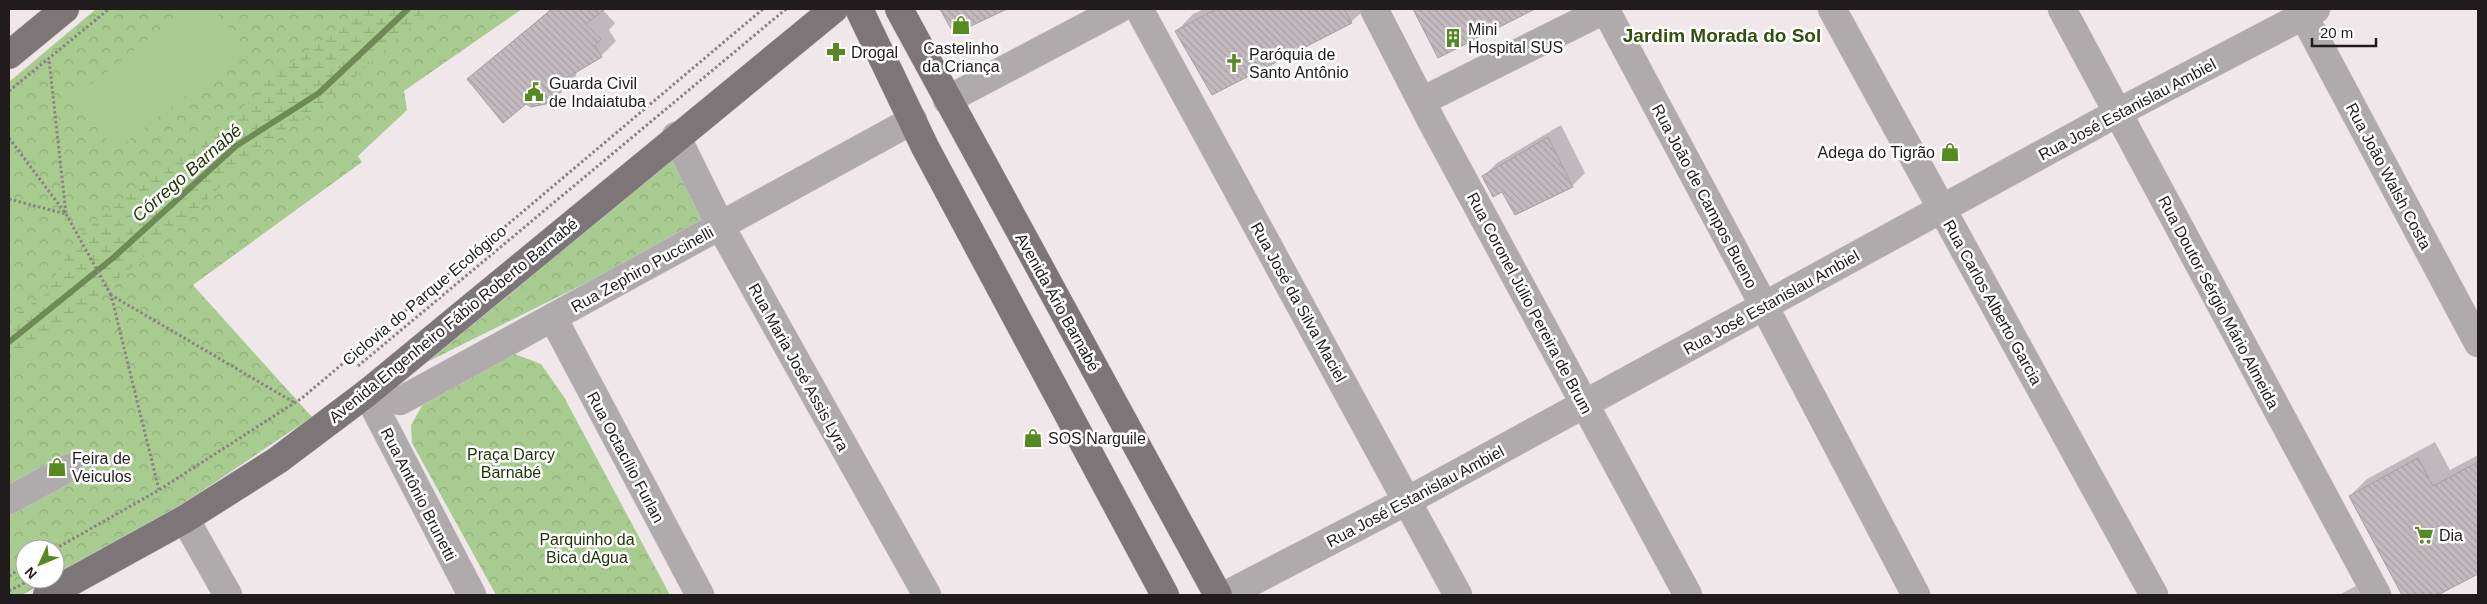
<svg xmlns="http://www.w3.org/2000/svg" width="2487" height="604" viewBox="0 0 2487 604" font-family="Helvetica,sans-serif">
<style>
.forest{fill:url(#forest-crowns)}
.wetland{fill:url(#wetland-marsh)}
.pitch{fill:#a8cc8f}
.shadow{fill:#0003}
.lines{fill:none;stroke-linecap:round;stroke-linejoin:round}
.stream{stroke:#6e8b57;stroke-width:6}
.building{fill:url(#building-back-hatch);stroke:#a79fa3}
.minor-casing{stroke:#cbc2c6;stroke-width:29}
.major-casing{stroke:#cbc2c6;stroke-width:29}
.path{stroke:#8a8386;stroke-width:3;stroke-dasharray:2.5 2.5;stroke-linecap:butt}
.minor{stroke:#afabac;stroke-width:28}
.major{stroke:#7d7679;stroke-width:28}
.labels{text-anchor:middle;stroke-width:5;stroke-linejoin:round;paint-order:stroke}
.poi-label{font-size:16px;fill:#201c1e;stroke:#fff;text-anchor:start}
.street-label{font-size:16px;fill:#201c1e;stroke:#fff}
.park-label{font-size:16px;fill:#1a3400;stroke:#fff}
.water-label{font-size:18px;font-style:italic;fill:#1c3600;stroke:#fff}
.quarter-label{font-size:19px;font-weight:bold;fill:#30510e;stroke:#fff}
</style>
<defs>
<pattern id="forest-crowns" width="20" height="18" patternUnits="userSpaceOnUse" patternTransform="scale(1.25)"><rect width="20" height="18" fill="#a8cc8f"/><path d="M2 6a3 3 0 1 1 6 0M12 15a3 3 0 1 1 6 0" fill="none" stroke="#90af7b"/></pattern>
<pattern id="wetland-marsh" width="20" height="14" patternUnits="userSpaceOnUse" patternTransform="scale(1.25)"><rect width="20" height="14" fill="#a8cc8f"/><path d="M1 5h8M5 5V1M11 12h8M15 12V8" fill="none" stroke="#90af7b"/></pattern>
<pattern id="building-back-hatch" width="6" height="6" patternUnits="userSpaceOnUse" patternTransform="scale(1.25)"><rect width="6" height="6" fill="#c2babe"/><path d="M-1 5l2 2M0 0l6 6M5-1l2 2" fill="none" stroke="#a69fa3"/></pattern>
</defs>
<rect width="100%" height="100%" fill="#f0e7eb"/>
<g class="forest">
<path d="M96 9H522L404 91 407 110 358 156 362 162 193 285 312 417 159 520 55 577V549H25V579H52L22 595H9V82Z"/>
<path d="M674 151 710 221 425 363 507 297Z"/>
<path d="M512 353 541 364 564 397 670 595H496L412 443 411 425 426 399Z"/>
</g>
<path class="wetland" d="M361 9H431L341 89 238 168 191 217 68 321 26 355 9 363V318L46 294 59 268 82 233 174 158 233 118 271 77 349 21Z"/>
<path class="pitch" d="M187 9H214L246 49 115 151 73 98Z"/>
<g class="shadow">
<path d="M551 9H602L615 23 609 30 616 41 601 56 577 71 576 76 560 91 469 79Z"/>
<path d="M941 9H997L990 16 955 33Z"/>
<path d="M1204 9H1365L1351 22 1177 31 1193 14Z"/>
<path d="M1414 9H1524L1516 17 1439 57Z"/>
<path d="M1561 125 1585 173 1572 186 1502 191 1484 176 1497 163Z"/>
<path d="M2435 442 2450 470 2478 455V572L2435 595H2404L2350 496 2367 479Z"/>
<path d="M2365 581 2373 595H2339Z"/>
</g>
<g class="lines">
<path class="stream" d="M9 342 113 258 236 146 319 93 408 9"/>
</g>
<g class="building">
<path d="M552 9H605L586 24 601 39 595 46 602 57 565 79 561 92 546 104 531 107 526 104 503 123 467 79Z"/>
<path d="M940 9H1007L954 34Z"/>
<path d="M1216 9H1344L1352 23 1212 95 1175 31Z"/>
<path d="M1413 9H1535L1438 58Z"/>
<path d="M1548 137 1573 187 1515 215 1502 192 1493 197 1482 176Z"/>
<path d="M2418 458 2433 486 2478 462V574L2438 595H2402L2349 496Z"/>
</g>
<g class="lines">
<g class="minor-casing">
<g id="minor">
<path d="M1139 9 1458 595"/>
<path d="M1374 9 1432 122 1688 595"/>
<path d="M1605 9 1764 306 1916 595"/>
<path d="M1832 9 2154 595"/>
<path d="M2062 9 2377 595"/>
<path d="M2300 9 2478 343"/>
<path d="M947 100 1119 9"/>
<path d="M1422 101 1606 9"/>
<path d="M676 136 721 227 927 595"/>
<path d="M553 318 700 595"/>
<path d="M367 393 400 401 913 120"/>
<path d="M367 393 472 595"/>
<path d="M9 500 69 468"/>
<path d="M185 519 228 595"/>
<path d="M1226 595 1407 501 2117 113 2316 9"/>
</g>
</g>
<g class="major-casing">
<g id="major">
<path d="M859 9 925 147 1165 595"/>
<path d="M899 9 1218 595"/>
<path d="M9 55 65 9"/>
<path d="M47 595 185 519 278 460 367 393 834 9"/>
</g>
</g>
<g class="path">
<path d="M9 91 109 9"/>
<path d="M9 138 66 214 111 295"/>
<path d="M9 199 66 214 49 59"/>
<path d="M358 366 786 9"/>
<path d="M159 490 111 295 295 403"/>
<path d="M55 549 159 490 302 398 763 9"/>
<path d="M9 576 25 566"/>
<path d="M9 591 26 582"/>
</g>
<use href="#minor" class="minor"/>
<use href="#major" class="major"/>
</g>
<defs>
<g id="shop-bare" transform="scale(1.5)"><path d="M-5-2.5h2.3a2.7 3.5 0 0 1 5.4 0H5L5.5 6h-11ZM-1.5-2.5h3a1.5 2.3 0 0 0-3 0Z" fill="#568921" stroke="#fff" stroke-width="2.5" paint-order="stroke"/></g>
<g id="building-bare" transform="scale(1.5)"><path d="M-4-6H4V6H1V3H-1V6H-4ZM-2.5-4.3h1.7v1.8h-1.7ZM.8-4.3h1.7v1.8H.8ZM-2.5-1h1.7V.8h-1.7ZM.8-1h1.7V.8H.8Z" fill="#568921" stroke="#fff" stroke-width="2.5" paint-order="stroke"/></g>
<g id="pharmacy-bare" transform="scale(1.5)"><path d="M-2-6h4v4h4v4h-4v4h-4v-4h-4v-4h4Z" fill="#568921" stroke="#fff" stroke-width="2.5" paint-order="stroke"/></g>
<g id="church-bare" transform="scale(1.5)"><path d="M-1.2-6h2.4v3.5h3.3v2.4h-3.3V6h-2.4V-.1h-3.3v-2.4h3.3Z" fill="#568921" stroke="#fff" stroke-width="2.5" paint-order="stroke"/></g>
<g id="civic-bare" transform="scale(1.5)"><path d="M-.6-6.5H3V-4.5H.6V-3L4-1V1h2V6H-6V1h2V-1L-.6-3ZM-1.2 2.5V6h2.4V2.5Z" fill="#568921" stroke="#fff" stroke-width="2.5" paint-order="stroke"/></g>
<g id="supermarket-bare" transform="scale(1.5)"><path d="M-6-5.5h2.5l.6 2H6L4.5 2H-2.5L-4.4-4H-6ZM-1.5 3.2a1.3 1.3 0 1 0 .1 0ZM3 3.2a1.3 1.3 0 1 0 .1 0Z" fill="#568921" stroke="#fff" stroke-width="2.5" paint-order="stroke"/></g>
</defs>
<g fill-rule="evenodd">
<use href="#shop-bare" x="961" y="25"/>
<use href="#building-bare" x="1453" y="38"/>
<use href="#pharmacy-bare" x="836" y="52"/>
<use href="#church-bare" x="1234" y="63"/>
<use href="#civic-bare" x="534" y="92"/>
<use href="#shop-bare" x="1950" y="152"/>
<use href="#shop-bare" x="1033" y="438"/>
<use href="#shop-bare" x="57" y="467"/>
<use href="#supermarket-bare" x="2424" y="535"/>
</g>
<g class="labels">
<g class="poi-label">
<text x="1468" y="35">Mini<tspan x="1468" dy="18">Hospital SUS</tspan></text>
<text x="961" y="54" text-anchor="middle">Castelinho<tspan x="961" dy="18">da Criança</tspan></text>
<text x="851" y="58">Drogal</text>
<text x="1249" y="60">Paróquia de<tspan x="1249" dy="18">Santo Antônio</tspan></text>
<text x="549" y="89">Guarda Civil<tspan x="549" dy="18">de Indaiatuba</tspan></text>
<text x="1935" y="158" text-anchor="end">Adega do Tigrão</text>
<text x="1048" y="444">SOS Narguile</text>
<text x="72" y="464">Feira de<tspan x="72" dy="18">Veiculos</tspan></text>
<text x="2439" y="541">Dia</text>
</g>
<g class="street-label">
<text transform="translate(2127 109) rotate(-28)" y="6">Rua José Estanislau Ambiel</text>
<text transform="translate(2389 176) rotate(62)" y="6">Rua João Walsh Costa</text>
<text transform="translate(1705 196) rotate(62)" y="6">Rua João de Campos Bueno</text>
<text transform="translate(642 269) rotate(-29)" y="6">Rua Zephiro Puccinelli</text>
<text transform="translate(424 295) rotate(-40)" y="6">Ciclovia do Parque Ecológico</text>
<text transform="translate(1058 302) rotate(61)" y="6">Avenida Ário Barnabé</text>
<text transform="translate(1299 302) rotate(61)" y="6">Rua José da Silva Maciel</text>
<text transform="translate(1771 302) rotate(-29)" y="6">Rua José Estanislau Ambiel</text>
<text transform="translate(1993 302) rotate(61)" y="6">Rua Carlos Alberto Garcia</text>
<text transform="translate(2219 302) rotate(62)" y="6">Rua Doutor Sérgio Mário Almeida</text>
<text transform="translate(1530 303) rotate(62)" y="6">Rua Coronel Júlio Pereira de Brum</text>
<text transform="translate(453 320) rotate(-39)" y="6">Avenida Engenheiro Fábio Roberto Barnabé</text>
<text transform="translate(799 367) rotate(61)" y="6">Rua Maria José Assis Lyra</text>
<text transform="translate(626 457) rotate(62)" y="6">Rua Octacílio Furlan</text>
<text transform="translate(419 494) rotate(63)" y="6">Rua Antônio Brunetti</text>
<text transform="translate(1415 496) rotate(-28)" y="6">Rua José Estanislau Ambiel</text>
</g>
<g class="park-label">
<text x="511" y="460">Praça Darcy<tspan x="511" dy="18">Barnabé</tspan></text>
<text x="587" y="545">Parquinho da<tspan x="587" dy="18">Bica dAgua</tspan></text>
</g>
<g class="water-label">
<text transform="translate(187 173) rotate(-41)" y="6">Córrego Barnabé</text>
</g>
<g class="quarter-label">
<text x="1722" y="42">Jardim Morada do Sol</text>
</g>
</g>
<rect width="2487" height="604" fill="none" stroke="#201c1e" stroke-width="20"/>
<g transform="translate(40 564) rotate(226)"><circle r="24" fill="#ffffff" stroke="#a6a4a5"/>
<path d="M0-4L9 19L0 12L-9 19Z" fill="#568921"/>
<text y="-8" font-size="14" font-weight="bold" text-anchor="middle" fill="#201c1e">N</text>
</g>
<path d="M2312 38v8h64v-8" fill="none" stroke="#201c1e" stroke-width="2.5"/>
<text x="2320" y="38" font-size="15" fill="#201c1e" stroke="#ffffff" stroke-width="4" paint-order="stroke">20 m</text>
</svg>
